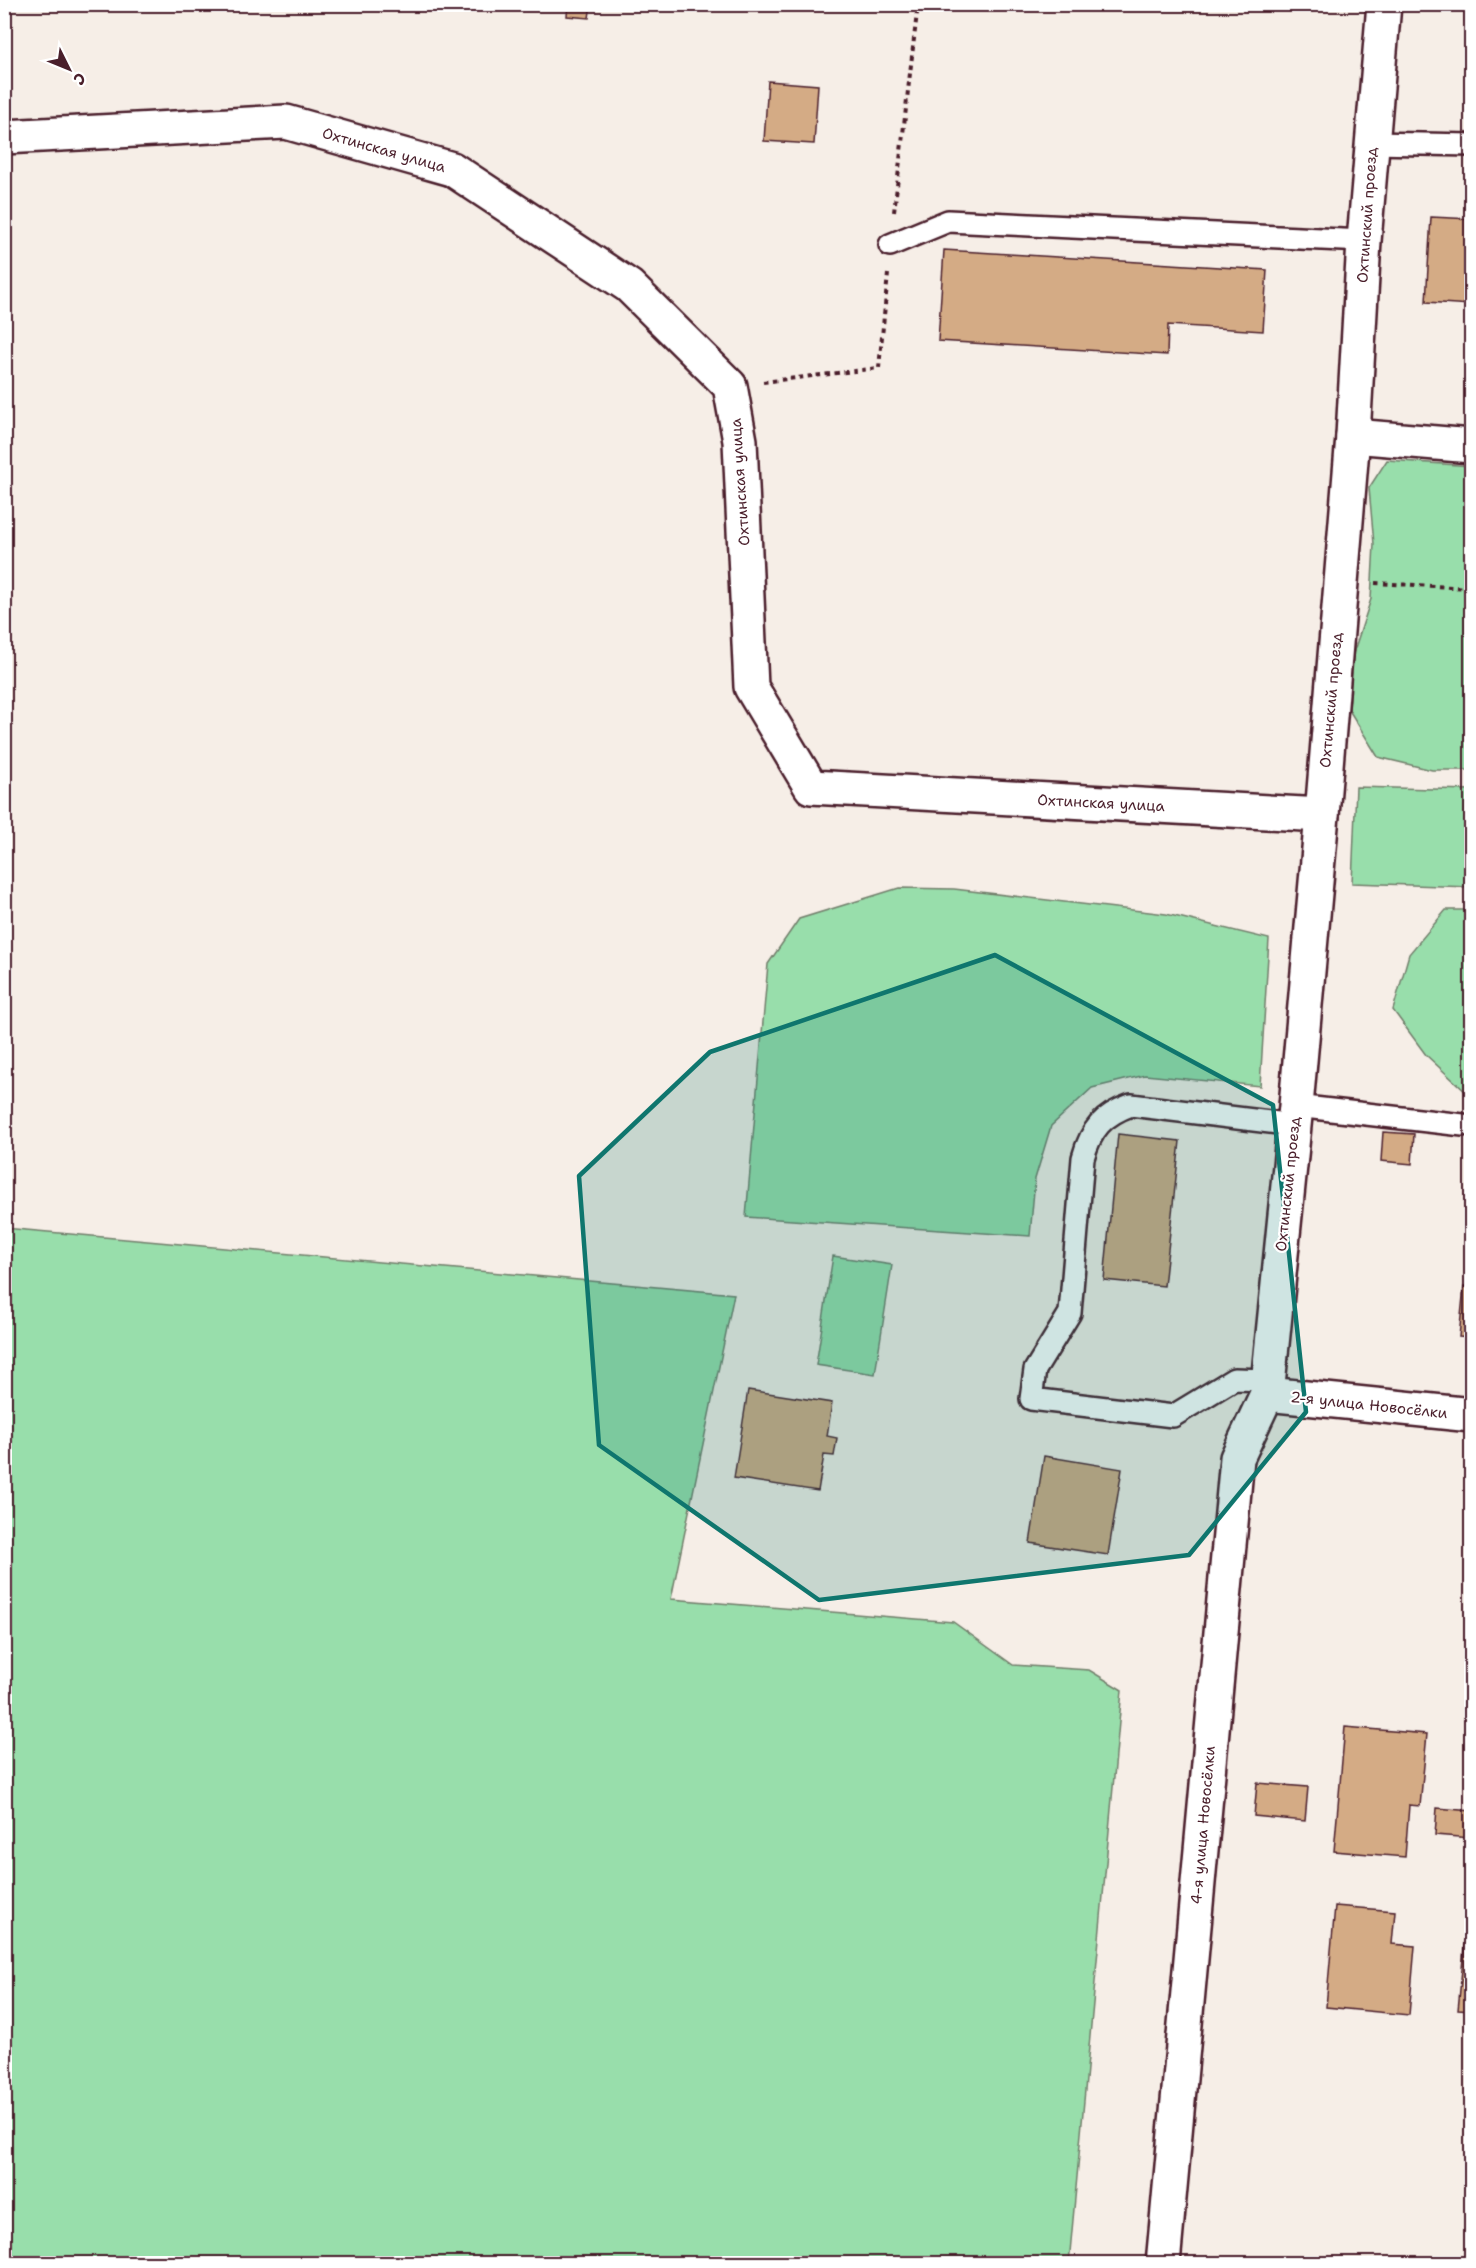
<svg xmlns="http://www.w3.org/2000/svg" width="1476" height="2268" viewBox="0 0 1476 2268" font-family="'Shantell Sans',sans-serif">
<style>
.green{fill:#98deab;stroke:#717e6b;stroke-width:1.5}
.building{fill:#d4ab85;stroke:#4a1f2b;stroke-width:1.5}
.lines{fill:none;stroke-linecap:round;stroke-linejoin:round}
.lane-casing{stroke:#4a1f2b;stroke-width:26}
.street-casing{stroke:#4a1f2b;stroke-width:38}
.path{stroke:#4a1f2b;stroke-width:4;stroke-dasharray:4.5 4.5;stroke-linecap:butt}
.lane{stroke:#fff;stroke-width:21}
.street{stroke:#fff;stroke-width:33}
.marked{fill:#0f766e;fill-opacity:0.2;stroke:#0f766e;stroke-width:4.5;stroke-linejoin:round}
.labels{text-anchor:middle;stroke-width:4.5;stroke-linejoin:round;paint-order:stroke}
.street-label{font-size:15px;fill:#4a1f2b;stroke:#fff}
</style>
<rect width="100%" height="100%" fill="#f6eee7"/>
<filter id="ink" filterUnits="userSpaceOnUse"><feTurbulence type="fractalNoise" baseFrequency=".0167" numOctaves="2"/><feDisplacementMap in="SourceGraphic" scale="12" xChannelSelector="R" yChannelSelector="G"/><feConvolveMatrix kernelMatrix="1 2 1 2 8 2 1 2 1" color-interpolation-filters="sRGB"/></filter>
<g filter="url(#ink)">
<g class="green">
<path d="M1387 460 1471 466V770H1432L1378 757 1349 710 1353 654 1371 599 1374 544 1369 488Z"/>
<path d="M1356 787 1471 790V887L1352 883Z"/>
<path d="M899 888 954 889 1166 914 1269 939 1260 1086 1145 1075 1092 1088 1051 1126 1035 1179 1030 1236 746 1217 768 964 799 919Z"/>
<path d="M1446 910H1471V1102L1468 1094 1426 1055 1393 1010 1409 954Z"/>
<path d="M4 1228 734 1294 671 1599 953 1622 1013 1665 1089 1670 1122 1690 1069 2263H5Z"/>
<path d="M833 1256 892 1265 875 1374 816 1365Z"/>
</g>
<g class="building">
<path d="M568 4H591L589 18 567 16Z"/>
<path d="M1466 4H1472V23L1465 22Z"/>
<path d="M768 81 818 85 814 144 764 141Z"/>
<path d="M1431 217 1472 219 1471 305 1426 302Z"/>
<path d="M944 250 1267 270 1263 331 1168 325 1167 355 938 341Z"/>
<path d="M1383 1132 1414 1134 1412 1164 1381 1161Z"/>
<path d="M1118 1134 1180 1141 1164 1286 1104 1280Z"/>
<path d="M1464 1286 1472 1287V1338L1459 1337Z"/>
<path d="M748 1390 832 1403 827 1436 837 1438 834 1456 824 1455 818 1491 734 1478Z"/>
<path d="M1044 1456 1122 1469 1108 1555 1030 1543Z"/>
<path d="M1345 1727 1427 1734 1420 1806 1409 1805 1405 1857 1334 1851Z"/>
<path d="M1257 1783 1308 1787 1305 1821 1254 1816Z"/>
<path d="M1437 1808 1472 1811 1471 1838 1435 1835Z"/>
<path d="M1335 1906 1395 1911 1392 1944 1415 1946 1409 2015 1326 2007Z"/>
<path d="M1465 1938 1472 1939V2011L1458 2010Z"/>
</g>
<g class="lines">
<g class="lane-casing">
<g id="lane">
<path d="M1372 143 1472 145"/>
<path d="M890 245 948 221 1364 241"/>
<path d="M1296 1106 1463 1125"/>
<path d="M1269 1380 1234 1379 1173 1416 1031 1399 1035 1370 1070 1313 1083 1158C1091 1129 1103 1115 1131 1105L1294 1125"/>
</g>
</g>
<g class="street-casing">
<g id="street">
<path d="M4 137 286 122 452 169 629 286 730 386 740 441 751 687 811 787 1322 815"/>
<path d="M1353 436 1472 446"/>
<path d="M1267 1394 1472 1415"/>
<path d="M1163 2264 1237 1458 1267 1394 1296 1106 1322 815 1353 436 1364 241 1384 4"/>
</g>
</g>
<g class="path">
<path d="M894 212 918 4"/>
<path d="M763 382 879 368 888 274"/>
<path d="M1375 583 1472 588"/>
</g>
<use href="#lane" class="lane"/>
<use href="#street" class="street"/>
</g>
</g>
<path class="marked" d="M995 955 1273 1105 1306 1412 1189 1555 819 1600 599 1445 579 1176 710 1052Z"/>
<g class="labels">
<g class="street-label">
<text transform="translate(384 150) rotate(16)" y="5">Охтинская улица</text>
<text transform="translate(1367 215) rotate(-86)" y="5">Охтинский проезд</text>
<text transform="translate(740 482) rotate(-94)" y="5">Охтинская улица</text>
<text transform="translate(1331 700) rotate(-85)" y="5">Охтинский проезд</text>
<text transform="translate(1101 803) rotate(3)" y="5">Охтинская улица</text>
<text transform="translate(1288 1184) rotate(-84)" y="5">Охтинский проезд</text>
<text transform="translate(1369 1405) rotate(6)" y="5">2-я улица Новосёлки</text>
<text transform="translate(1203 1825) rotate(-85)" y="5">4-я улица Новосёлки</text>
</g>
</g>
<rect width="1476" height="2268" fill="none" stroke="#fff" stroke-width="24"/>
<rect x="12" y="12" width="1452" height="2244" fill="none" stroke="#4a1f2b" stroke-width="2" filter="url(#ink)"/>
<g transform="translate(69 69) rotate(133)" stroke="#ffffff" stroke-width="4.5" paint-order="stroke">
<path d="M0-4.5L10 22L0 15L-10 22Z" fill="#4a1f2b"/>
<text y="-9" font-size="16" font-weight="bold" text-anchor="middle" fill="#4a1f2b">С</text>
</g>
</svg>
